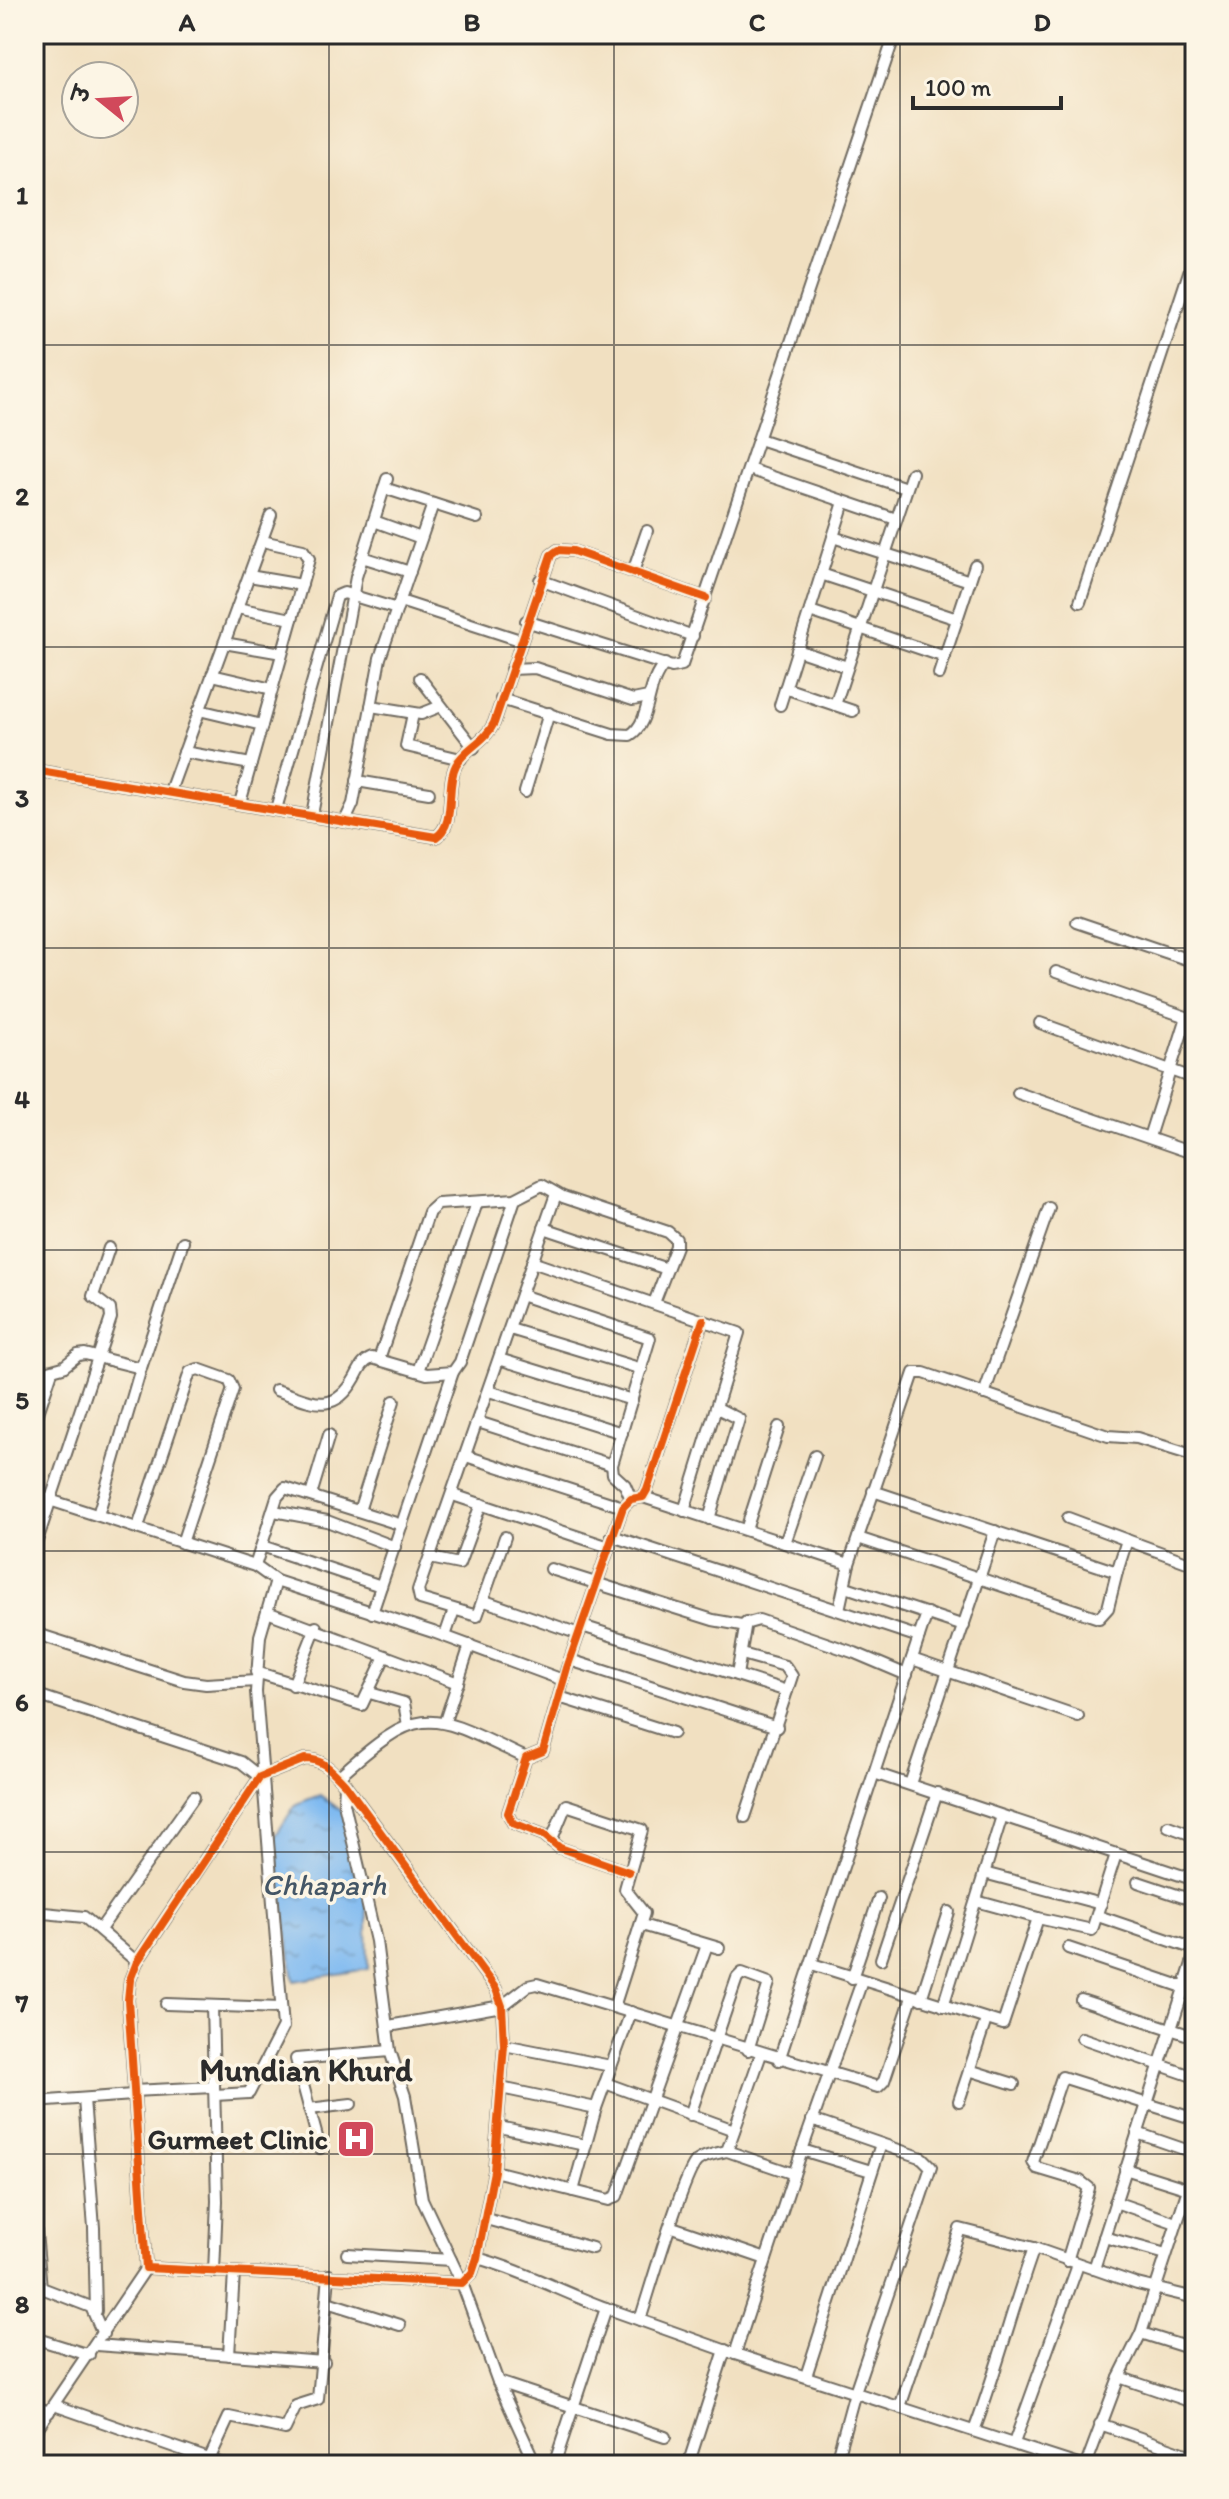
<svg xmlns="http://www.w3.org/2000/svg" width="1229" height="2499" viewBox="0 0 1229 2499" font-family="Itim,'Playpen Sans Deva',sans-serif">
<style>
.water{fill:url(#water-ripples);stroke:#55728e;stroke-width:2}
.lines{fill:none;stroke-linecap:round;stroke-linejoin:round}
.street-casing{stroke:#706a60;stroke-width:14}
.street{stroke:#fff;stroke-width:10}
.cycleway-casing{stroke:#fcf5e5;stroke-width:13}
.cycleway{stroke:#e8590c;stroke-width:8}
.grid{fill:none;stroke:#2b2b2b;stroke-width:2;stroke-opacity:0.55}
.labels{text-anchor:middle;stroke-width:7;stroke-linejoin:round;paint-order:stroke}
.poi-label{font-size:28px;font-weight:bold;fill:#2b2b2b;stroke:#fcf5e5;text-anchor:end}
.water-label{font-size:30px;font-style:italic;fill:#445666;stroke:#fcf5e5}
.quarter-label{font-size:32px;font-weight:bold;fill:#2b2b2b;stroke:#fcf5e5}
.neatline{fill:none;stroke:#2b2b2b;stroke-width:3}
.grid-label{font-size:26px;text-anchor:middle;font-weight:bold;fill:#2b2b2b}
</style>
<defs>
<pattern id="water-ripples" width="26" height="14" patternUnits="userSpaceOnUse" patternTransform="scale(2)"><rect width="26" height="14" fill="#7fbaf1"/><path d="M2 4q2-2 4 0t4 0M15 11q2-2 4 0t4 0" fill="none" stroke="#6897c3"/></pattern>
</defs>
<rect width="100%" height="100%" fill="#fcf5e5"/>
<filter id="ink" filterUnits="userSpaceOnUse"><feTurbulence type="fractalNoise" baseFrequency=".0125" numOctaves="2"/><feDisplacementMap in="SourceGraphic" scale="16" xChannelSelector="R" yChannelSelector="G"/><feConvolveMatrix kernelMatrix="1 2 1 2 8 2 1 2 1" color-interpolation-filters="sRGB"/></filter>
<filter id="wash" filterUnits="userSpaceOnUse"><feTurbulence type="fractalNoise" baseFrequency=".006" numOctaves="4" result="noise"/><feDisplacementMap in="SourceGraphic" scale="32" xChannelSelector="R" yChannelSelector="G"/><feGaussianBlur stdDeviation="1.8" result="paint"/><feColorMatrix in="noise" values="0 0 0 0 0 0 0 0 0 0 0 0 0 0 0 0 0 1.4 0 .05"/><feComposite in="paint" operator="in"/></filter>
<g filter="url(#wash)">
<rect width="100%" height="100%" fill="#f1e0c1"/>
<path class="water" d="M320 1795 346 1814 366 1879 368 1969 294 1981 274 1838 296 1804Z"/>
</g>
<g filter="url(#ink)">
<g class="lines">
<g class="street-casing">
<g id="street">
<path d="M1168 38 1170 34"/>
<path d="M759 439 906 488"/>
<path d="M749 469 896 519"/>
<path d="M384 488 477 518"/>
<path d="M374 521 421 538"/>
<path d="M833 537 970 581"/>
<path d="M362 557 410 572"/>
<path d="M633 572 647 531"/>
<path d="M821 574 957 619"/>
<path d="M249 576 302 585"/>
<path d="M540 580 693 636"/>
<path d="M400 601 520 640"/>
<path d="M1080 602 1195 254"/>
<path d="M237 608 292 619"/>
<path d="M810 611 945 657"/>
<path d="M526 621 672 667 682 665 895 34"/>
<path d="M224 643 282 653"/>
<path d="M797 650 847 667"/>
<path d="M511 669 535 668 633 700 648 697"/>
<path d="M939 674 975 565"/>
<path d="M212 675 272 689"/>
<path d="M420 678 474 748"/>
<path d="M785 688 853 711"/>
<path d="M501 699 612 734 630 735C652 722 645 683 665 664"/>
<path d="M780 705 844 502"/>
<path d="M835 705 912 473"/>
<path d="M371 706 421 714 441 706"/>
<path d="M199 710 262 725"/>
<path d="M413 714 406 746 461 759"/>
<path d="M184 752 251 764"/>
<path d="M34 770 436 837C457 824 445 786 456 765 465 748 485 742 494 723L551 555 558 550 573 551 706 598"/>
<path d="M357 781 429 793"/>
<path d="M170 791 271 515"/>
<path d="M525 792 549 713"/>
<path d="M240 803 309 559 303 550 262 541"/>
<path d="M276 809 337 596 344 593 397 609"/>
<path d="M312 815 356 577 387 479"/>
<path d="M345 821 353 804 380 658 433 504"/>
<path d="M1077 922 1195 962"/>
<path d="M1056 972 1195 1020"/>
<path d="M1040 1023 1195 1079"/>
<path d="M1018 1093 1195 1154"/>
<path d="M1149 1137 1187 1017"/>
<path d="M544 1228 667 1269"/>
<path d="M532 1262 739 1333 684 1511"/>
<path d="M521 1295 650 1338 612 1465 613 1474 625 1485 631 1499"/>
<path d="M510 1329 642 1369"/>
<path d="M379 1359 429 1212 438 1204 515 1199 542 1185 563 1197 668 1232 676 1239V1246L654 1303"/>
<path d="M499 1359 632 1400"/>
<path d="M418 1371 477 1203"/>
<path d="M34 1375 63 1367 78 1355 85 1354 141 1368"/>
<path d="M276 1390C311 1401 333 1417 355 1378 360 1369 362 1362 372 1358L427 1374 453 1372 460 1362 515 1199"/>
<path d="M489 1391 622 1433"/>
<path d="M984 1394 1049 1208"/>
<path d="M478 1422 612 1465"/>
<path d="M34 1425 52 1371"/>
<path d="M466 1456 623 1507"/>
<path d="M873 1491 1117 1572 1127 1540 1195 1565"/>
<path d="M34 1495 255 1566 276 1581 260 1636 256 1692 283 2027 249 2093 215 2095"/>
<path d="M311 1495 329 1435"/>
<path d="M453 1495 609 1547"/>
<path d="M643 1497 849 1564"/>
<path d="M274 1511 327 1521 395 1547"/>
<path d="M359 1511 394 1401"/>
<path d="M98 1515 141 1368 183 1242"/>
<path d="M1068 1518 1127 1540"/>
<path d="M709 1519 739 1419 717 1408"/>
<path d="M138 1527 190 1372 198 1369 229 1380 233 1389 182 1543"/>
<path d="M746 1530 779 1427"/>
<path d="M612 1536 919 1637"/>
<path d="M505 1537 477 1616 420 1599 418 1590 556 1194"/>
<path d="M858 1538 1099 1618 1108 1608 1117 1572"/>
<path d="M785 1543 815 1456"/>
<path d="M262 1546 381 1586"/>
<path d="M34 1550 111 1318 110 1309 93 1296 109 1248"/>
<path d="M430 1558 459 1564 481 1504"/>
<path d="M255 1566 277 1497 285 1488 402 1525"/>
<path d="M551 1569 713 1620 741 1625 759 1620 855 1653 907 1675"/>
<path d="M276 1581 433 1632 563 1680"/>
<path d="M846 1587 964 1626"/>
<path d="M485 1601 579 1634"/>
<path d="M839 1610 849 1564 914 1373H924L1108 1436 1137 1438 1195 1456"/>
<path d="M267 1612 458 1683"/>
<path d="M372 1613 453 1372"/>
<path d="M582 1626 787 1691"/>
<path d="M34 1633 184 1681 206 1684 256 1681"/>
<path d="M445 1636 454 1610"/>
<path d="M742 1654 785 1666 792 1676 745 1817"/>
<path d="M912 1659 1078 1716"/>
<path d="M570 1660 777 1727"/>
<path d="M256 1672 362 1705 385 1656"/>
<path d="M737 1675 746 1622"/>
<path d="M293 1685 316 1627"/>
<path d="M370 1693 404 1703 408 1725"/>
<path d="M34 1694 241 1762 260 1777"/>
<path d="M559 1697 673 1733"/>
<path d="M445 1721 470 1645"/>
<path d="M305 1759C324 1759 333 1772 345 1784L496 1989 502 2006 504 2045 494 2171 477 2258 472 2273 462 2283 146 2268 128 2000 130 1980 137 1962 260 1777Z"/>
<path d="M874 1773 1195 1880"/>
<path d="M338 1777C423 1701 429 1712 526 1758"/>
<path d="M345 1784 344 1803 376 1941 390 2051 405 2096 422 2199 462 2283 498 2382 536 2465"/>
<path d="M910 1784 995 1531"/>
<path d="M1168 1826 1195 1836"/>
<path d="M551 1841 566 1805 642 1830 625 1889 644 1913 614 2007"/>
<path d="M629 1872 560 1848 544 1835 513 1823 508 1813 526 1758 543 1751 567 1668 623 1507 631 1499 643 1497 647 1490 703 1320"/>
<path d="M984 1873 1101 1904"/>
<path d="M1138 1882 1195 1901"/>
<path d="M976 1901 1038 1918"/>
<path d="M34 1912 84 1917 137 1962"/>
<path d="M1098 1916 1195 1949"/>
<path d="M642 1925 719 1948"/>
<path d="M101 1928 194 1797"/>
<path d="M1068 1948 1195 1991"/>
<path d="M881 1959 937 1793"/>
<path d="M812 1964 1003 2024 1038 1918 1092 1930 1116 1854"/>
<path d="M852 1978 879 1898"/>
<path d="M921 1999 949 1912"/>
<path d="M1081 2000 1195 2037"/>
<path d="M166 2004 281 2008"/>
<path d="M212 2006 217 2201 214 2272"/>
<path d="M943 2006 1002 1816"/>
<path d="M389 2026 502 2006 528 1986 537 1984 878 2087 884 2081 912 1997"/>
<path d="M1082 2038 1195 2077"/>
<path d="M504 2045 611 2066"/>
<path d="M761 2054 727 2151 794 2174"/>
<path d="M779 2060 927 1613"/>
<path d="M969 2070 1014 2084"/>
<path d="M605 2083 734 2130"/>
<path d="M501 2088 596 2108"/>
<path d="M133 2091 214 2087"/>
<path d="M84 2099 94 2228 96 2311"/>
<path d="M959 2101 986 2020"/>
<path d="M34 2102 133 2095"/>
<path d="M309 2109 351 2104"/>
<path d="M690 2115 737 1978 742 1973 769 1983 748 2050"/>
<path d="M812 2120 922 2158 931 2167 855 2392 835 2465"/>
<path d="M499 2127 585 2145"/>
<path d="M1137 2133 1195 2153"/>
<path d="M320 2148 296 2059 390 2051"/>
<path d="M802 2150 871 2171"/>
<path d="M1125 2169 1195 2191"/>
<path d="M494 2171 609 2200 617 2196 707 1945"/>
<path d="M573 2191 596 2108 631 2012"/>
<path d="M1115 2202 1176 2223"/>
<path d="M34 2210 41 2288"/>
<path d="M486 2219 592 2248"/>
<path d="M672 2227 766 2259"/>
<path d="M1104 2237 1166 2254"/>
<path d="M347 2254 451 2260"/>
<path d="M477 2258C522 2270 562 2292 606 2308"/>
<path d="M1067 2261 1089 2188 1080 2181 1037 2168 1033 2162 1062 2077 1195 2119"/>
<path d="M1094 2269 1195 1954"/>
<path d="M34 2285 91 2307 103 2334"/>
<path d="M327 2302 400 2325"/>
<path d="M640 2320C649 2293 683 2174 697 2161 705 2155 718 2153 727 2151"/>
<path d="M1141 2333 1195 2350"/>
<path d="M34 2338 89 2355"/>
<path d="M96 2345 324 2362"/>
<path d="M735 2354 802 2150 862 1981"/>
<path d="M229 2355 234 2273"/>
<path d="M806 2376 881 2144"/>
<path d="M1119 2377 1195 2403"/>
<path d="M498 2382 665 2437"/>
<path d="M54 2405 226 2465"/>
<path d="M34 2407 49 2412"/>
<path d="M900 2407 960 2229 1034 2248 1137 2284 1195 2298"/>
<path d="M1100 2424 1195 2457"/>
<path d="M974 2431C997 2370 1012 2309 1034 2248"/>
<path d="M34 2433 146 2268"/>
<path d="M1014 2443 1078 2265"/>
<path d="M34 2457 59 2465"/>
<path d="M209 2460 229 2417 285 2429 296 2406 318 2399 329 2275"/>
<path d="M554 2465 606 2308 735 2354 1078 2465"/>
<path d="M688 2465 725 2350"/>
<path d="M1086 2465 1119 2377 1141 2333 1188 2189"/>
</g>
</g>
<use href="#street" class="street"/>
<g class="cycleway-casing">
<g id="cycleway">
<path d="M34 770 436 837C457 824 445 786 456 765 465 748 485 742 494 723L551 555 558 550 573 551 706 598"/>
<path d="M305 1759C324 1759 333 1772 345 1784L496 1989 502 2006 504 2045 494 2171 477 2258 472 2273 462 2283 146 2268 128 2000 130 1980 137 1962 260 1777Z"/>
<path d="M629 1872 560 1848 544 1835 513 1823 508 1813 526 1758 543 1751 567 1668 623 1507 631 1499 643 1497 647 1490 703 1320"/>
</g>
</g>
<use href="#cycleway" class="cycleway"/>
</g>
</g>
<path class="grid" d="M329 34V2465M614 34V2465M900 34V2465M34 345H1195M34 647H1195M34 948H1195M34 1250H1195M34 1551H1195M34 1852H1195M34 2154H1195"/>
<defs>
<g id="hospital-square" transform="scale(2)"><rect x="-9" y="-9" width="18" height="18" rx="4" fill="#d1495b" stroke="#fcf5e5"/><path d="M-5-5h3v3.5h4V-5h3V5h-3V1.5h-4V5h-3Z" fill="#fff"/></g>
</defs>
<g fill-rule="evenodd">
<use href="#hospital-square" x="356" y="2139"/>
</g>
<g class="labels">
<g class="poi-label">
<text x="328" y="2149">Gurmeet Clinic</text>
</g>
<g class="water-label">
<text x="324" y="1895">Chhaparh</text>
</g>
<g class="quarter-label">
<text x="306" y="2081">Mundian Khurd</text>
</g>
</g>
<rect width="1229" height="2499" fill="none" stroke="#fcf5e5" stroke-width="88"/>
<g transform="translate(100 100) rotate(288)"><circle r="38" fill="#fcf5e5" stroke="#a8a49b" stroke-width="2"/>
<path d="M0-6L14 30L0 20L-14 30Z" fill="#d1495b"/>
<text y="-12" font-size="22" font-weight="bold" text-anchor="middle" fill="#2b2b2b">उ</text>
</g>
<path d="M913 96v12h148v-12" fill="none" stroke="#2b2b2b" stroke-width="4"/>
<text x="925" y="96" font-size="24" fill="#2b2b2b" stroke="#fcf5e5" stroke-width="6" paint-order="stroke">100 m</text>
<rect x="44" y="44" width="1141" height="2411" class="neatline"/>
<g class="grid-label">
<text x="187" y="31">A</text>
<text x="472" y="31">B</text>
<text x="757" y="31">C</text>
<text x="1042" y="31">D</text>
<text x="22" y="204">1</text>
<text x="22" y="505">2</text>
<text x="22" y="807">3</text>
<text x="22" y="1108">4</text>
<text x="22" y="1409">5</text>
<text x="22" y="1711">6</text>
<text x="22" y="2012">7</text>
<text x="22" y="2313">8</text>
</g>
</svg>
